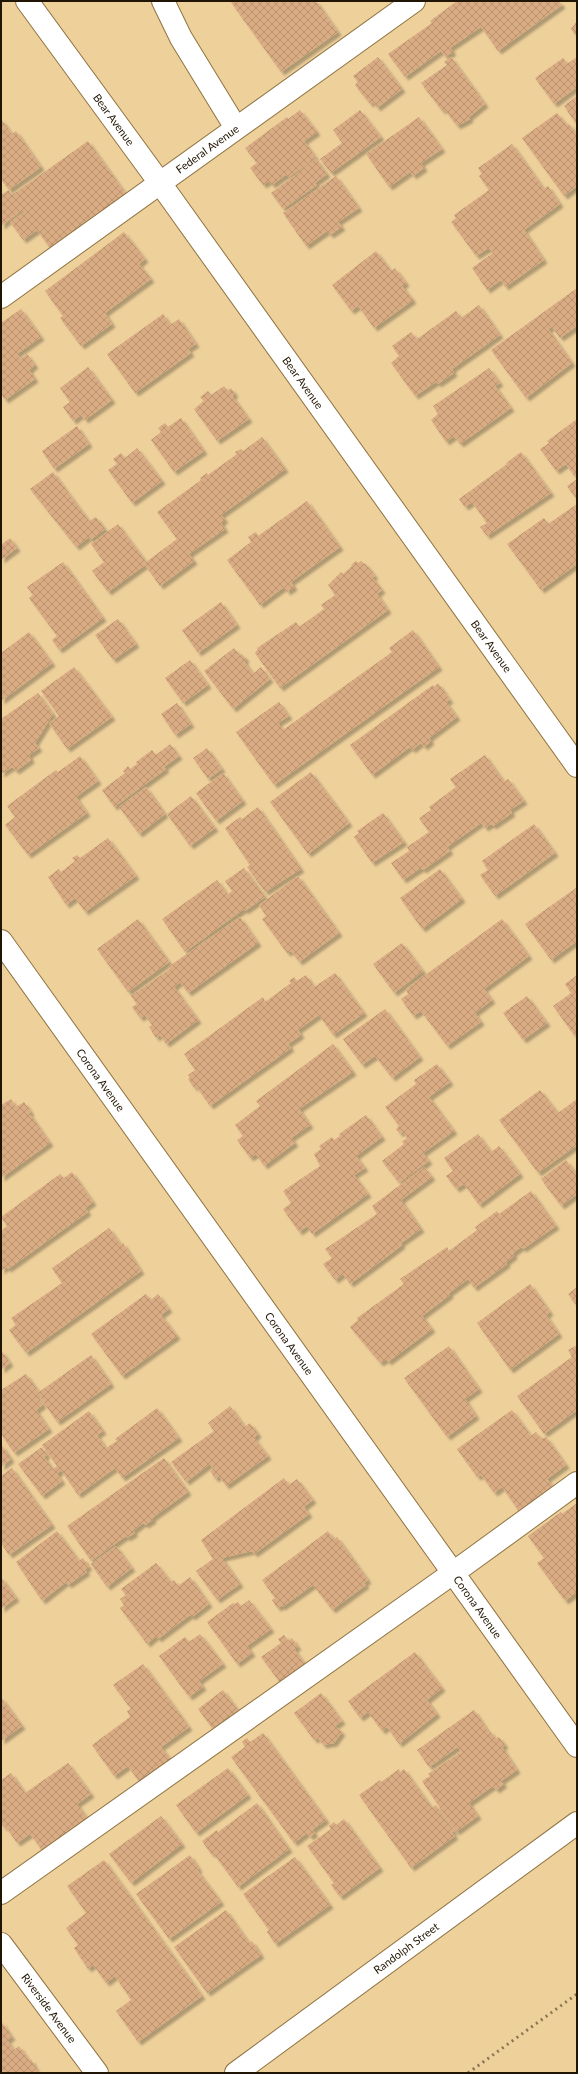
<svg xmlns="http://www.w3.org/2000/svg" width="578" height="2074" viewBox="0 0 578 2074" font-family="Lato,sans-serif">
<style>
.building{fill:url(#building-cross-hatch);filter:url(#shadow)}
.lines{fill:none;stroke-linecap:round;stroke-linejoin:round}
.minor-casing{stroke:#8f7341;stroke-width:24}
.minor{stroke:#fff;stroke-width:22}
.rail{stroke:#8a7651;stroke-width:3;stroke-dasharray:2 4;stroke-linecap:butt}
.labels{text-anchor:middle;stroke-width:3;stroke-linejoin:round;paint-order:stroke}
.street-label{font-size:11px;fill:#201502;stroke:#eed09b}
</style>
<defs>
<pattern id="building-cross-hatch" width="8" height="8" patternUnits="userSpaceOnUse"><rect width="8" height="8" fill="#daac84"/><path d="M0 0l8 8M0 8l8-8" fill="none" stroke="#bb9370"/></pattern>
<filter id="shadow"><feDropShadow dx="3.5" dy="3.5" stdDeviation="1" flood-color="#0004"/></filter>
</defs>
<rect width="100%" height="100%" fill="#eed09b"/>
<g class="building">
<path d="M230 1H316L338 32 281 72Z"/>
<path d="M457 1H559L562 5 498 51 481 27 450 48 453 52 445 57 441 51 405 77 388 54 432 23 430 21Z"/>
<path d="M577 21V37L571 29Z"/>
<path d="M378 57 402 89 377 108 373 102 370 104 355 85 358 82 353 76Z"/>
<path d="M451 57 485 104 469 117 470 119 457 126 444 109 442 111 421 83 447 65 444 62Z"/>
<path d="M577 57V87L554 104 535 78 563 58 567 64Z"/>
<path d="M577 96V125L564 106Z"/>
<path d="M300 110 317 132 304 141 316 158 289 177 287 174 272 185 269 181 263 185 250 168 257 163 245 148 287 117 288 119Z"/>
<path d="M360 110 381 137 331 173 320 159 342 143 333 130Z"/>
<path d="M557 113 567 125 569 124 577 135V186L564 196 522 138Z"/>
<path d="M419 117 442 149 421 163 424 168 413 176 410 172 389 187 366 154Z"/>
<path d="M1 119 12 134 16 131 41 167 9 190 1 179Z"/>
<path d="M88 141 128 197 52 251 37 230 23 240 10 222 24 212 23 210 1 226V195L9 190 12 195Z"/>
<path d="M512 144 544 189 548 186 560 204 524 230 544 260 505 287 501 280 487 290 472 268 493 253 489 248 476 256 451 222 456 218 454 215 489 190 479 176 482 174 478 168Z"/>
<path d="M316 159 327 174 315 183 317 185 283 209 271 193Z"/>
<path d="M336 176 359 208 338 222 342 227 330 235 327 231 306 246 283 213Z"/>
<path d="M124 232 145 259 139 264 151 279 105 313 112 324 81 346 60 318 63 316 45 291Z"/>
<path d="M376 251 391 271 395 268 406 283 402 286 413 300 374 328 358 306 351 311 332 285Z"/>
<path d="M577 288V326L560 338 552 327 548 329 572 363 526 398 491 350Z"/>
<path d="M479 305 500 335 452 369 454 373 438 384 436 382 415 396 391 363 399 356 392 346 411 332 417 339 456 311 461 318Z"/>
<path d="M21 309 41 337 17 354 21 359 27 354 35 365 29 370 35 379 5 400 1 394V323Z"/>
<path d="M163 314 170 325 179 319 196 344 188 349 191 353 135 393 107 354Z"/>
<path d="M88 367 112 400 85 420 81 415 73 421 63 407 70 402 60 388Z"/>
<path d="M489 368 500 383 495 386 511 408 460 444 454 436 446 442 431 420 438 414 433 406Z"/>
<path d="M224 386 228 391 231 388 235 394 232 396 249 419 217 441 194 409 204 401 200 397 208 391 211 395Z"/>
<path d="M181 418 204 451 174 472 151 440 161 432 158 428 165 423 168 427Z"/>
<path d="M577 419V476L575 477 566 464 556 471 540 449 549 443 547 441Z"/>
<path d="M77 426 89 444 54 469 42 451Z"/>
<path d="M262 437 285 469 221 515 225 519 221 523 225 529 189 554 194 561 160 586 145 565 108 592 92 571 104 562 91 544 118 524 146 562 177 539 157 512 201 480 200 478 207 473 208 475 237 454 235 452 241 449 243 451Z"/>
<path d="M137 448 162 481 132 503 108 470 117 464 113 459 121 453 125 458Z"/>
<path d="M521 452 551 493 487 536 480 527 487 523 472 502 465 507 459 499 507 464 506 463Z"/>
<path d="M53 472 89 521 96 517 105 529 90 540 89 537 76 547 30 489Z"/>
<path d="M577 479V500L567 486Z"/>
<path d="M307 501 340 547 291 582 294 587 287 592 284 587 260 605 227 560 251 542 248 537 256 532 258 536Z"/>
<path d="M577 504V564L541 590 507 544 544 518 548 524Z"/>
<path d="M10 538 17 548 1 560V545Z"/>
<path d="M356 561 358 563 361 561 364 564 365 563 375 576 372 577 382 590 377 594 388 610 280 688 255 653 258 649 257 648 296 622 299 627 324 609 321 605 335 595 328 585 341 572 343 574 352 566 351 565Z"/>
<path d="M63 562 103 618 59 650 52 640 57 636 29 598 33 595 27 587Z"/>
<path d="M221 602 237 625 198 653 182 630Z"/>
<path d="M118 619 136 644 113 660 95 635Z"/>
<path d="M413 630 439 667 274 785 236 732 279 702 289 716 278 723 283 730 392 652 389 648Z"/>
<path d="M29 632 52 663 1 701V653Z"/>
<path d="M234 648 240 656 242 654 246 659 244 661 253 674 261 667 270 679 233 709 204 671Z"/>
<path d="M190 660 208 685 183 703 165 678Z"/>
<path d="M74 667 112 717 67 749 49 723 59 716 41 691Z"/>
<path d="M438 683 450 700 446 702 457 717 429 738 431 741 424 747 421 743 412 750 410 747 372 775 350 745 433 685 434 687Z"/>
<path d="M38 693 53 714 35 743 39 748 29 755 31 760 16 771 12 767 1 774V719Z"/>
<path d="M177 703 191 724 175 735 161 714Z"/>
<path d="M170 744 179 756 164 767 166 769 114 807 102 790 125 773 123 771 128 766 130 769 137 764 136 762 152 750 156 755Z"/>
<path d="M207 748 222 769 208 779 193 758Z"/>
<path d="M485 755 504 782 508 779 524 801 510 810 512 813 493 826 491 824 485 828 481 823 447 847 450 851 423 870 421 868 403 880 391 863 409 851 407 847 429 832 419 818 431 810 429 807 456 787 450 779Z"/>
<path d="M80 756 98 781 76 797 87 813 28 855 5 825 15 817 7 806 56 770 58 772Z"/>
<path d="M311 772 349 823 308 854 270 802Z"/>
<path d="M223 773 243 801 216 821 196 793Z"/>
<path d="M146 787 165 814 139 834 119 807Z"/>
<path d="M191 796 215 828 190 846 167 814Z"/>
<path d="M258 807 301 869 265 892 247 867 250 865 225 828 240 817 242 819Z"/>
<path d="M383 813 404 842 372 863 354 837 359 833 357 831Z"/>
<path d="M534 824 555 853 495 896 480 875 488 870 482 861Z"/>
<path d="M108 838 136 876 85 912 75 898 66 905 48 877 59 869 61 872 75 861 72 858 77 855 80 858Z"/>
<path d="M244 868 265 897 245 911 244 909 185 952 162 919 217 880 228 895 232 891 225 881Z"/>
<path d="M440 869 462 899 422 929 400 898Z"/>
<path d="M298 876 339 933 299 962 291 951 287 953 262 919 266 916 259 905Z"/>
<path d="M576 888 577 941 551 960 525 924Z"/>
<path d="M240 917 258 943 188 993 180 982 174 987 198 1020 166 1044 160 1035 156 1038 149 1027 152 1025 145 1015 140 1018 132 1007 137 1004 131 996 170 969 168 967Z"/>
<path d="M138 919 169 962 128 992 97 949Z"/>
<path d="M502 919 529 956 484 989 492 1000 475 1013 481 1022 447 1046 421 1011 413 1016 401 999 408 994 406 989Z"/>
<path d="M402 943 423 971 394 993 373 964Z"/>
<path d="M335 973 364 1013 333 1035 319 1015 298 1030 301 1035 288 1044 291 1048 210 1106 196 1086 194 1088 188 1079 190 1078 188 1075 195 1070 184 1054 263 997 265 1002 291 983 289 981 294 977 297 981 306 975 314 987Z"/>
<path d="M577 975V1033L574 1035 553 1006 571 993 565 984Z"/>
<path d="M527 996 547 1023 523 1040 503 1013Z"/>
<path d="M385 1009 420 1057 392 1078 375 1056 362 1065 343 1039Z"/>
<path d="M333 1044 353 1072 299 1109 310 1125 291 1138 295 1143 264 1166 256 1154 250 1158 237 1140 243 1136 235 1125 260 1106 256 1101Z"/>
<path d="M437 1064 450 1082 429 1097 454 1131 423 1153 429 1161 399 1183 382 1161 404 1144 402 1142 407 1138 402 1131 400 1134 396 1129 399 1126 385 1107 416 1084 414 1080Z"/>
<path d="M540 1090 558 1113 577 1099V1145L538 1173 499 1120Z"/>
<path d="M11 1099 16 1107 24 1102 31 1112 29 1113 50 1143 1 1178V1105Z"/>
<path d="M366 1115 382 1137 356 1156 365 1168 354 1175 368 1194 312 1234 307 1226 299 1232 283 1209 291 1203 283 1191 320 1166 314 1154 321 1149 319 1146 332 1137 334 1140 340 1136 339 1134Z"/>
<path d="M478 1134 491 1152 499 1146 520 1174 479 1205 464 1184 456 1189 446 1176 453 1171 444 1158Z"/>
<path d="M566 1160 577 1175V1194L561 1206 541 1179Z"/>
<path d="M424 1167 432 1177 401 1200 421 1229 401 1243 402 1245 393 1252 350 1284 343 1274 335 1280 323 1264 332 1258 325 1249 377 1214 372 1206Z"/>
<path d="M72 1172 93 1202 85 1208 88 1212 8 1269 6 1267 1 1271V1231L7 1226 1 1217 60 1174 64 1178Z"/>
<path d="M531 1191 556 1226 523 1249 521 1247 513 1253 514 1256 506 1262 507 1264 474 1288 468 1279 449 1293 450 1295 422 1316 432 1329 388 1362 386 1359 380 1363 350 1327 358 1320 357 1318 404 1284 400 1279 447 1247 449 1251 477 1230 475 1227 497 1211 499 1214Z"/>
<path d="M109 1228 121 1245 123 1243 141 1271 26 1353 9 1330 16 1325 11 1318 62 1283 52 1268Z"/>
<path d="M530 1284 550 1312 546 1315 559 1334 510 1370 477 1323Z"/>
<path d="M577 1287V1306L568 1294Z"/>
<path d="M146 1294 151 1300 158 1294 169 1309 161 1315 177 1336 122 1376 91 1334Z"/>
<path d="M577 1345V1410L544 1434 517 1396 572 1357 568 1350Z"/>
<path d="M449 1346 479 1389 465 1399 476 1416 447 1437 404 1378Z"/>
<path d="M1 1350 10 1363 1 1370Z"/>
<path d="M91 1355 111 1384 57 1422 37 1393 36 1394 43 1405 36 1410 49 1429 14 1453 1 1434V1390L26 1374 39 1392Z"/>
<path d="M230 1406 245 1427 250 1423 258 1434 254 1438 268 1456 226 1486 219 1476 215 1479 210 1471 213 1468 210 1464 186 1482 171 1462 214 1431 208 1423Z"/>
<path d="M157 1408 179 1438 122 1478 115 1468 78 1495 61 1470 57 1474 62 1481 42 1496 18 1464 42 1447 47 1455 44 1457 53 1469 57 1466 42 1445 89 1411 103 1431 97 1435 106 1448 117 1441 115 1439Z"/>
<path d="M512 1410 531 1436 536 1432 541 1439 546 1437 566 1465 547 1479 554 1488 520 1513 502 1487 494 1493 481 1475 477 1477 457 1449Z"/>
<path d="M1 1444 11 1459 1 1467Z"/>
<path d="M164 1458 188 1492 152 1518 153 1520 145 1525 143 1523 133 1531 135 1533 127 1538 126 1536 91 1561 67 1526Z"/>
<path d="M12 1468 52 1525 9 1555 1 1543V1476Z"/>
<path d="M284 1478 289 1485 297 1479 313 1500 304 1507 309 1514 254 1554 252 1551 222 1558 240 1584 217 1600 196 1571 213 1559 201 1540Z"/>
<path d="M577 1503V1592L565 1601 537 1563 544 1558 528 1536 561 1512 562 1514Z"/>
<path d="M57 1531 79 1561 83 1558 89 1567 85 1569 87 1572 68 1585 66 1582 42 1601 16 1562Z"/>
<path d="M328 1531 333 1539 337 1537 368 1580 364 1583 366 1585 332 1610 313 1585 282 1607 281 1606 277 1608 272 1600 275 1598 262 1580Z"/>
<path d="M116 1546 132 1568 107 1587 91 1564Z"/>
<path d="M156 1563 171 1582 174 1580 178 1586 190 1577 209 1604 192 1617 190 1615 158 1639 156 1636 147 1644 120 1608 124 1605 120 1599 126 1595 121 1589Z"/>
<path d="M1 1577 16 1598 1 1609Z"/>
<path d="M249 1600 271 1629 247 1646 252 1653 237 1664 207 1622 233 1603 235 1604 238 1602 241 1606Z"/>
<path d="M200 1634 223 1664 199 1681 203 1687 189 1697 159 1656 185 1637 189 1642Z"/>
<path d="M284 1635 288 1641 292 1638 298 1647 294 1649 307 1667 281 1684 261 1657 281 1643 278 1639Z"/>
<path d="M415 1652 442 1688 427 1700 437 1714 399 1744 387 1727 382 1731 368 1712 360 1718 348 1701Z"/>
<path d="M143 1664 189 1727 161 1747 171 1760 140 1783 128 1766 114 1776 92 1745 130 1717 127 1711 131 1709 113 1685Z"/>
<path d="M223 1690 240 1713 215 1732 198 1709Z"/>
<path d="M321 1693 342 1721 335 1726 342 1732 334 1743 323 1745 318 1738 314 1740 294 1713Z"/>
<path d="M1 1697 22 1726 1 1741Z"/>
<path d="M474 1710 488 1731H490L496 1739 499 1737 505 1745 502 1747 517 1770 501 1781 504 1784 496 1790 493 1786 469 1803 478 1816 456 1832 422 1781 430 1776 428 1774 461 1752 458 1747 429 1767 417 1750Z"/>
<path d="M263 1733 326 1820 312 1830 315 1833 310 1837 307 1833 294 1843 231 1757 245 1747 242 1742 247 1738 250 1742Z"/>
<path d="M68 1763 91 1794 77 1804 89 1821 44 1853 30 1834 17 1843 5 1826 4 1828 1 1824V1780L11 1773 25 1793Z"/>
<path d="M228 1768 248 1795 196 1833 176 1805Z"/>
<path d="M399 1769 400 1772 404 1769 432 1808 436 1805 454 1831 452 1832 455 1836 411 1868 359 1795 380 1780 381 1782Z"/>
<path d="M257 1803 289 1849 238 1887 213 1853 211 1854 202 1841 217 1830 218 1832Z"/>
<path d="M161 1816 182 1844 131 1883 109 1854Z"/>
<path d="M344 1819 380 1868 340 1897 331 1885 334 1883 307 1846 331 1829 329 1826 334 1822 336 1825Z"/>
<path d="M190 1855 199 1869 197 1870 221 1902 169 1939 136 1894Z"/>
<path d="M295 1857 330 1905 275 1944 267 1932 269 1930 243 1894Z"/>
<path d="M104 1860 202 1996 138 2042 116 2011 131 2000 115 1976 106 1983 93 1965 88 1969 74 1948 78 1945 66 1928 86 1913 67 1886Z"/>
<path d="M226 1910 249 1943 252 1941 261 1955 207 1993 174 1947Z"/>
<path d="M1 2021 12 2037 7 2040 14 2050 19 2046 29 2061 31 2059 38 2073H1Z"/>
</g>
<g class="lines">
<g class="minor-casing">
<g id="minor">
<path id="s1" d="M27 1 160 183 577 766"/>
<path d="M163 1 181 38 236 128"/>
<path id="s2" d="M1 297 414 1"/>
<path id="s3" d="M1 941 577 1746"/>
<path d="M1 1893 453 1573 577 1483"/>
<path id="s4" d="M1 1944 97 2073"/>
<path id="s5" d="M236 2073 577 1823"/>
</g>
</g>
<use href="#minor" class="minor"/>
<path class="rail" d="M468 2073 577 1994"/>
</g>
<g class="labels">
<g class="street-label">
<text dy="4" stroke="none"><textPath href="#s1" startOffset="147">Bear Avenue</textPath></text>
<text dy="4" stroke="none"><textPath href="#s2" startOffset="254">Federal Avenue</textPath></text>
<text dy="4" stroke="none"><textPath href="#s1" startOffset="471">Bear Avenue</textPath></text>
<text dy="4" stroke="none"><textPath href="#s1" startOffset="795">Bear Avenue</textPath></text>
<text dy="4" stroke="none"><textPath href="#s3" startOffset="171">Corona Avenue</textPath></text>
<text dy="4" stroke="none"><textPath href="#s3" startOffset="495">Corona Avenue</textPath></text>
<text dy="4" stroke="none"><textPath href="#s3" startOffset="819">Corona Avenue</textPath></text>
<text dy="4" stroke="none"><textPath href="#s5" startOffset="211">Randolph Street</textPath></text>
<text dy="4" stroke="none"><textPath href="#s4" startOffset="80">Riverside Avenue</textPath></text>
</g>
</g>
<rect width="578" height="2074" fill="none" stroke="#201502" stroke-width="4"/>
</svg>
